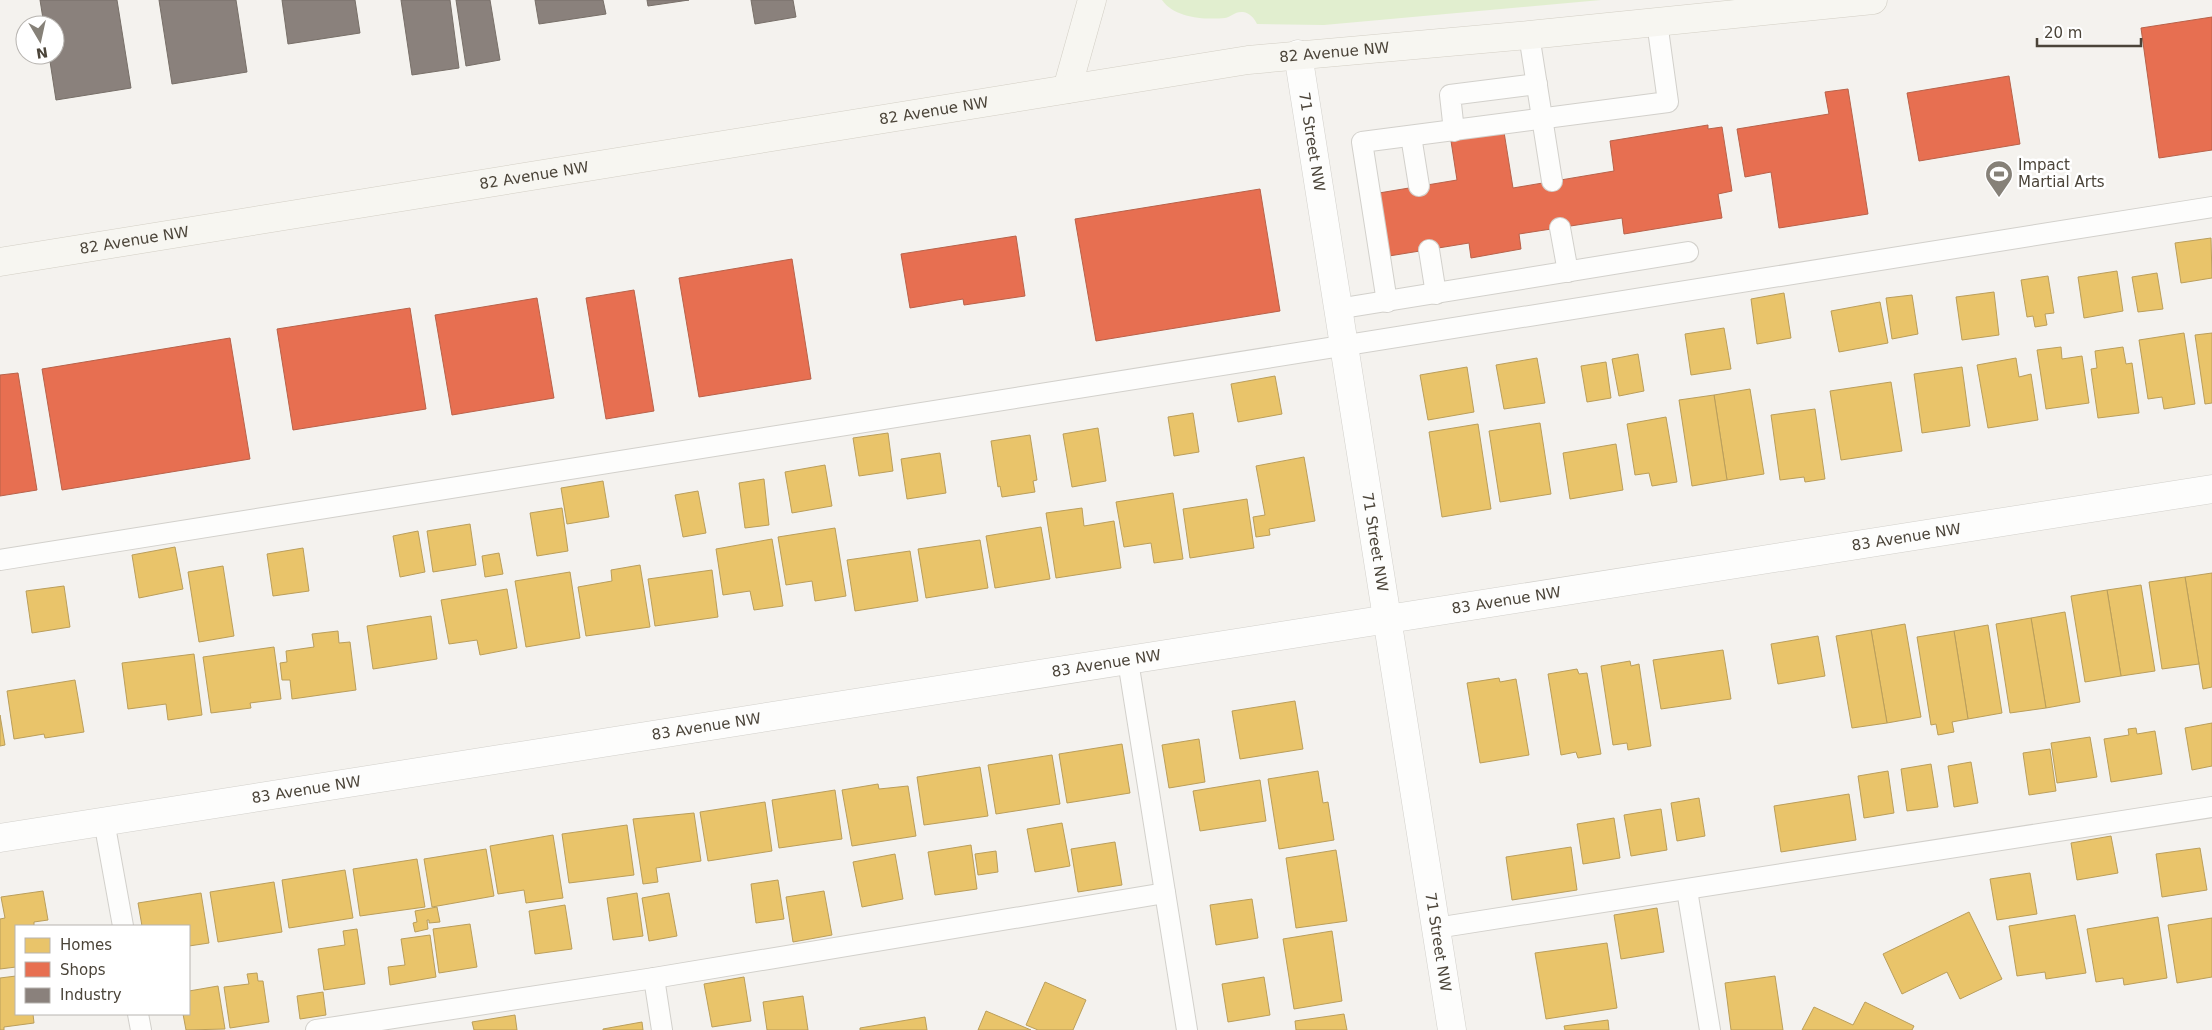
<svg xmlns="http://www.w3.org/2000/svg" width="2212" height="1030" viewBox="0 0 2212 1030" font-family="'DejaVu Sans',sans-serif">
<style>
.green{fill:#e1eecf}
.homes{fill:#e9c46a;stroke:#ba9e5b}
.shops{fill:#e76f51;stroke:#b8624a}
.industry{fill:#8a817c;stroke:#776f68}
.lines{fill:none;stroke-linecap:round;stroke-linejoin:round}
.lane-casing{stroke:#d2d0cb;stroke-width:22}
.street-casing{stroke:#d2d0cb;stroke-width:29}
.secondary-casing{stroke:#d3cfc5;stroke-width:29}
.lane{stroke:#fdfdfc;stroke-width:20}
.street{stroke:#fdfdfc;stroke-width:28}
.secondary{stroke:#f7f6f1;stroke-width:28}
.labels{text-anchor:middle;stroke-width:5;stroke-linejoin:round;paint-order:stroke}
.street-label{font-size:15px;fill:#4b4439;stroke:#fff}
.poi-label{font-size:15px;fill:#4b4439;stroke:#fff;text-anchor:start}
</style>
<rect width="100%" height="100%" fill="#f4f2ee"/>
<path class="green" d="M1162 0H1601L1324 25 1257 24C1254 18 1250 13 1243 12 1235 11 1231 17 1225 18 1205 20 1174 18 1162 0Z"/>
<g class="homes">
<path d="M2211 238 2212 278 2181 283 2175 243Z"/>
<path d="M2117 271 2123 311 2084 318 2078 277Z"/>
<path d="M2157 273 2163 309 2138 312 2132 277Z"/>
<path d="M2048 276 2054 313 2045 314 2047 325 2035 327 2033 316 2027 317 2021 280Z"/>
<path d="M1994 292 1999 335 1962 340 1956 297Z"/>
<path d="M1784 293 1791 338 1757 344 1751 299Z"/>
<path d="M1912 295 1918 334 1892 339 1886 298Z"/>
<path d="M1880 302 1888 343 1839 352 1831 311Z"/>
<path d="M1724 328 1731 369 1691 375 1685 334Z"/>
<path d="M2184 333 2195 404 2164 409 2162 397 2148 399 2139 340Z"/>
<path d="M2212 333V403L2205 404 2195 335Z"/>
<path d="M2061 347 2062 359 2082 356 2089 403 2046 409 2037 350Z"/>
<path d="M2123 347 2126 364 2132 363 2139 413 2098 418 2091 369 2097 368 2095 351Z"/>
<path d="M1638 354 1644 391 1619 396 1612 359Z"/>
<path d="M1537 358 1545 403 1504 409 1496 365Z"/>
<path d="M2016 358 2019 377 2031 374 2038 420 1988 428 1977 365Z"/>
<path d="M1606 362 1611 398 1587 402 1581 366Z"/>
<path d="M1467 367 1474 412 1428 420 1420 375Z"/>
<path d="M1962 367 1970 426 1922 433 1914 374Z"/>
<path d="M1275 376 1282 414 1238 422 1231 384Z"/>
<path d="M1891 382 1902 451 1841 460 1830 391Z"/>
<path d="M1750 389 1764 474 1727 480 1714 395Z"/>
<path d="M1714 395 1727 480 1692 486 1679 400Z"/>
<path d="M1815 409 1825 479 1805 482 1804 477 1780 480 1771 415Z"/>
<path d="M1193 413 1199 452 1174 456 1168 417Z"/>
<path d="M1666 417 1677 482 1652 486 1649 473 1635 475 1627 424Z"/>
<path d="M1540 423 1551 494 1500 502 1489 431Z"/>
<path d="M1478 424 1491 509 1442 517 1429 432Z"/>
<path d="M1098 428 1106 481 1072 487 1063 434Z"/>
<path d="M888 433 893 471 859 476 853 438Z"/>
<path d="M1030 435 1037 480 1033 481 1035 492 1002 497 1000 486 998 487 991 441Z"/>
<path d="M1616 444 1623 490 1570 499 1563 453Z"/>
<path d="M940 453 946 493 907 499 901 459Z"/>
<path d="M1304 457 1315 521 1269 529 1270 535 1256 537 1253 517 1265 515 1256 466Z"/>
<path d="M825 465 832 506 792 513 785 472Z"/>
<path d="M764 479 769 525 745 528 739 483Z"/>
<path d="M603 481 609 517 567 524 561 488Z"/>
<path d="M698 491 706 533 683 537 675 495Z"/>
<path d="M1173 493 1183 559 1154 563 1151 543 1124 547 1116 502Z"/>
<path d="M1247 499 1254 548 1190 558 1183 509Z"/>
<path d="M562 508 568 551 537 556 530 513Z"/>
<path d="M1082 508 1084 526 1114 521 1121 568 1056 578 1046 513Z"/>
<path d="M470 524 476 565 433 572 427 531Z"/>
<path d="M1041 527 1050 579 995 588 986 536Z"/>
<path d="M835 528 846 596 815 601 812 581 786 585 778 537Z"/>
<path d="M418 531 425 572 400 577 393 536Z"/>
<path d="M772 539 783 606 754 610 750 591 723 595 716 549Z"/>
<path d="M980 540 988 588 926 598 918 549Z"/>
<path d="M175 547 183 589 139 598 132 555Z"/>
<path d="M303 548 309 591 273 596 267 554Z"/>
<path d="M910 551 918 601 855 611 847 560Z"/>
<path d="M499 553 503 574 485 577 482 556Z"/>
<path d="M640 565 650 627 586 636 578 587 612 581 611 570Z"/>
<path d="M223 566 234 636 199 642 188 572Z"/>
<path d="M712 570 718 617 655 626 648 579Z"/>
<path d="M570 572 580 638 526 647 515 581Z"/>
<path d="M2212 573V687L2203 689 2185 577Z"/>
<path d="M2185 577 2199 664 2162 669 2149 582Z"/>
<path d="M2141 585 2155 671 2121 676 2107 590Z"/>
<path d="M64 586 70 627 32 633 26 591Z"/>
<path d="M507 589 517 648 480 655 477 640 449 644 441 600Z"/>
<path d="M2107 590 2121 676 2085 682 2071 596Z"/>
<path d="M2065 612 2080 702 2046 708 2031 618Z"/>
<path d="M431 616 437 659 373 669 367 626Z"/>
<path d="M2031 618 2046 708 2010 713 1996 624Z"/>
<path d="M1905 624 1921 717 1887 723 1871 630Z"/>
<path d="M1988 625 2002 713 1968 719 1954 631Z"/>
<path d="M1871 630 1887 723 1852 728 1836 636Z"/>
<path d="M338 631 339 643 350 642 356 690 292 699 290 680H282L280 663 287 662 286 651 314 647 312 634Z"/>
<path d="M1954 631 1968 719 1952 722 1954 732 1938 735 1936 724 1931 725 1917 637Z"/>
<path d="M1818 636 1825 676 1778 684 1771 644Z"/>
<path d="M274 647 281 699 250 703 251 708 211 713 203 657Z"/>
<path d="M1723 650 1731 699 1661 709 1653 660Z"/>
<path d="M194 654 202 715 168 720 166 704 128 709 122 663Z"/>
<path d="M1630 661 1631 666 1639 664 1651 746 1628 750 1627 743 1613 745 1601 666Z"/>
<path d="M1577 669 1579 674 1587 673 1601 754 1578 758 1576 752 1561 755 1548 674Z"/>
<path d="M1499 678 1500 682 1516 679 1529 755 1480 763 1467 683Z"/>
<path d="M75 680 84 732 45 738 44 734 14 739 7 691Z"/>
<path d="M1295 701 1303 749 1240 759 1232 711Z"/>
<path d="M0 715 5 745 0 746Z"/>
<path d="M2212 723V766L2192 770 2185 728Z"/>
<path d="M2136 728 2137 734 2155 731 2162 774 2111 782 2104 739 2129 735 2128 729Z"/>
<path d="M2090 737 2097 777 2057 783 2051 743Z"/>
<path d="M1199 739 1205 782 1169 788 1162 745Z"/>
<path d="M1122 744 1130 793 1067 803 1059 754Z"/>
<path d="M2050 749 2056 791 2029 795 2023 753Z"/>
<path d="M1052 755 1060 804 996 814 988 765Z"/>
<path d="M1971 762 1978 803 1954 807 1948 766Z"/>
<path d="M1931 764 1938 807 1907 811 1901 769Z"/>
<path d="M980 767 988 816 924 825 917 777Z"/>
<path d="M1318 771 1323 803 1328 802 1334 840 1279 849 1268 779Z"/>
<path d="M1888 771 1894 813 1864 818 1858 776Z"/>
<path d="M1260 780 1266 821 1200 831 1193 791Z"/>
<path d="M878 784 879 789 908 786 916 836 852 846 842 790Z"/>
<path d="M835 790 842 839 779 848 772 800Z"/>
<path d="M1849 794 1856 840 1781 852 1774 806Z"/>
<path d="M1699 798 1705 836 1677 841 1671 803Z"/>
<path d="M765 802 772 851 708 861 700 812Z"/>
<path d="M1661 809 1667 850 1631 856 1624 815Z"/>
<path d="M694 813 701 861 656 868 658 882 643 884 633 819Z"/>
<path d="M1614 818 1620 858 1583 864 1577 824Z"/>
<path d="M1062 823 1070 866 1035 872 1027 829Z"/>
<path d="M627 825 634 875 569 883 562 834Z"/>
<path d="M553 835 563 898 526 903 524 890 498 894 490 846Z"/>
<path d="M2111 836 2118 873 2077 880 2071 843Z"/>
<path d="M1115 842 1122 885 1078 892 1071 849Z"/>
<path d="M971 845 977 889 935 895 928 852Z"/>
<path d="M1571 847 1577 890 1512 900 1506 857Z"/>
<path d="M2200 848 2207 890 2162 897 2156 854Z"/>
<path d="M486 849 494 896 432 907 424 859Z"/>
<path d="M1336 850 1347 921 1296 928 1286 858Z"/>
<path d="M996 851 998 872 978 875 975 854Z"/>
<path d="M895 854 903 899 862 907 853 862Z"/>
<path d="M417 859 425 907 360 916 353 869Z"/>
<path d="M345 870 353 918 289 928 282 880Z"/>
<path d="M2030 873 2037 914 1997 920 1990 879Z"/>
<path d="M778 880 784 919 756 923 751 884Z"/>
<path d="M274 882 282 932 218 942 210 892Z"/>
<path d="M43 891 48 920 34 922V926H16V967L0 969V919L5 918 1 897Z"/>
<path d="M824 891 832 935 793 942 786 897Z"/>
<path d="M201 893 209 943 189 946V926H142L138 903Z"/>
<path d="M637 893 643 936 613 940 607 898Z"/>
<path d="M669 893 677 936 649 941 642 898Z"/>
<path d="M1252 899 1258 938 1216 945 1210 905Z"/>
<path d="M565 905 572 949 535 954 529 911Z"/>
<path d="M437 907 440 922 429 923V920H427L428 929 415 932 413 923 417 922 415 911Z"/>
<path d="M1657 908 1664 952 1621 959 1614 915Z"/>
<path d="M1969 912 2002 979 1960 999 1947 972 1902 994 1883 954Z"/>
<path d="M2075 915 2086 973 2046 979 2045 972 2017 976 2009 926Z"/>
<path d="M2158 917 2167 978 2124 985 2123 978 2096 982 2087 929Z"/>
<path d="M2212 918V977L2177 983 2168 925Z"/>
<path d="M470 924 477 967 439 973 433 929Z"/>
<path d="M357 929 365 984 324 990 318 949 345 945 343 931Z"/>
<path d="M1332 931 1342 1001 1294 1009 1283 939Z"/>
<path d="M430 935 436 977 390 985 388 967 405 965 401 939Z"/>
<path d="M1607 943 1617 1008 1546 1019 1535 953Z"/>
<path d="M257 973 258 981H263L269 1022 230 1028 224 987 249 984 247 974Z"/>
<path d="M16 976V1014H33L34 1023 4 1027V1030H0V978Z"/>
<path d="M1775 976 1783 1030H1731L1725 983Z"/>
<path d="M744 977 751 1021 712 1027 704 984Z"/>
<path d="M1264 977 1270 1015 1228 1022 1222 984Z"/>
<path d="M1045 982 1086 1000 1073 1030H1038L1026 1025Z"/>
<path d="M218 986 225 1029 186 1030 183 1014H189V991Z"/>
<path d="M323 992 326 1015 300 1019 297 996Z"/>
<path d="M803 996 808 1030H767L763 1002Z"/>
<path d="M1865 1002 1914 1026 1912 1030H1802L1814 1007 1853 1025Z"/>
<path d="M986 1011 1031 1030H978Z"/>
<path d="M1344 1014 1347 1030H1296L1295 1021Z"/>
<path d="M515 1015 517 1030H474L472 1022Z"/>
<path d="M925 1017 927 1030H860V1028Z"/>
<path d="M1608 1020 1609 1030H1565L1564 1026Z"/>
<path d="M642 1022 643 1030H603V1029Z"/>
</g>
<g class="shops">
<path d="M2212 17V150L2159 158 2141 28Z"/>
<path d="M2009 76 2020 144 1919 161 1907 93Z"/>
<path d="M1848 89 1868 214 1779 228 1771 172 1745 177 1737 129 1829 114 1825 92Z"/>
<path d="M1708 125V129L1722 127 1732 191 1718 194 1722 218 1624 234 1622 218 1519 234 1521 249 1471 258 1469 243 1389 256 1379 193 1457 180 1451 141 1504 132 1513 188 1614 171 1610 141Z"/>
<path d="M1260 189 1280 311 1096 341 1075 219Z"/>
<path d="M1016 236 1025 296 964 305 963 299 910 308 901 254Z"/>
<path d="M792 259 811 379 699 397 679 278Z"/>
<path d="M634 290 654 411 606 419 586 298Z"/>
<path d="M537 298 554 398 452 415 435 315Z"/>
<path d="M410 308 426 409 293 430 277 329Z"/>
<path d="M230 338 250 459 62 490 42 369Z"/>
<path d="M18 373 37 490 0 496V375Z"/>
</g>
<g class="industry">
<path d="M40 0H117L131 88 56 100 49 55H55V25H44Z"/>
<path d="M159 0H236L247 72 172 84Z"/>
<path d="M282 0H355L360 33 288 44Z"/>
<path d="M401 0H450L459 68 412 75Z"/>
<path d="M456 0H490L500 60 466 66Z"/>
<path d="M535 0H603L606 14 539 24Z"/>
<path d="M647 0H689L648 6Z"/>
<path d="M751 0H793L796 17 755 24Z"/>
</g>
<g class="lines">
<g class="lane-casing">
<g id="lane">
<path d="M1529 35 1552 181"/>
<path d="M1454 131 1450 95 1537 84"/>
<path d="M1411 136 1419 186"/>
<path d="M1560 228 1568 272"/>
<path d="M1429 250 1436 294"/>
<path d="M1387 302 1362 142 1668 102 1657 22"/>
<path d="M1337 309 1688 252"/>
<path d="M0 560 2212 207"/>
<path d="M1128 661 1187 1030"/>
<path d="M104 821 123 926"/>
<path d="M1687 890 1710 1030"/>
<path d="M1436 928 2212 807"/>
<path d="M654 978 662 1030"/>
<path d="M138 1014 141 1030"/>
<path d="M316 1030 654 978 1165 893"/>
</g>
</g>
<g class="street-casing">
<g id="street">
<path id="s1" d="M1298 54 1452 1030"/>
<path id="s2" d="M0 838 2212 489"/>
</g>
</g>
<g class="secondary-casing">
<g id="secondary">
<path d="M1067 89 1092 0"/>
<path id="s3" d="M0 262 1248 60 1529 35 1873 0"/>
</g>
</g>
<use href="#lane" class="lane"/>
<use href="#street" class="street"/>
<use href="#secondary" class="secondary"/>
</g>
<defs>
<g id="stadium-pin" transform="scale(1.4375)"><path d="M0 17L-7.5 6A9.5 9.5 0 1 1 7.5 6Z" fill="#868178" stroke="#fff"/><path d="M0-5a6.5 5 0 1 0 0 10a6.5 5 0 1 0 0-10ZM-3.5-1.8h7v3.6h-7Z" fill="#fff"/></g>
</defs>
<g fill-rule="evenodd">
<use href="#stadium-pin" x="1999" y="174"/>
</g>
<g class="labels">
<g class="street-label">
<text dy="5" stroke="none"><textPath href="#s3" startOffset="1351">82 Avenue NW</textPath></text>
<text dy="5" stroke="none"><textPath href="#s3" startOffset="946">82 Avenue NW</textPath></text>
<text dy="5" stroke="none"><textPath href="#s1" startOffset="89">71 Street NW</textPath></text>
<text dy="5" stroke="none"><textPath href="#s3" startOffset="541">82 Avenue NW</textPath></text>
<text dy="5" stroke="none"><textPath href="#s3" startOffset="136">82 Avenue NW</textPath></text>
<text dy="5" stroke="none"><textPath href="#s2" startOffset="1930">83 Avenue NW</textPath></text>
<text dy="5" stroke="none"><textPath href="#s1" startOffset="494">71 Street NW</textPath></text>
<text dy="5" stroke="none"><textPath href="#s2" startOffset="1525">83 Avenue NW</textPath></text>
<text dy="5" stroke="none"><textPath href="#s2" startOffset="1120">83 Avenue NW</textPath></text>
<text dy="5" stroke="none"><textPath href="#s2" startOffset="715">83 Avenue NW</textPath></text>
<text dy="5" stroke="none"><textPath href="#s2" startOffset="310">83 Avenue NW</textPath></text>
<text dy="5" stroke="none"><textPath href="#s1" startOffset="899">71 Street NW</textPath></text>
</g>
<g class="poi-label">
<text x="2018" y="170">Impact<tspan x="2018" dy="17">Martial Arts</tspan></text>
</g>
</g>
<rect x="15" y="925" width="175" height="90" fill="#ffffff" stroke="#b7b4b0"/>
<rect x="25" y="938" width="25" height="15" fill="#e9c46a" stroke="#b7b4b0"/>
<text x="60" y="950" font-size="15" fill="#4b4439">Homes</text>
<rect x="25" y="962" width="25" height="15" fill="#e76f51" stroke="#b7b4b0"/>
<text x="60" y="975" font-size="15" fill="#4b4439">Shops</text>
<rect x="25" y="988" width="25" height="15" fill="#8a817c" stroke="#b7b4b0"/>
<text x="60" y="1000" font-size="15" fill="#4b4439">Industry</text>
<g transform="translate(40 40) rotate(171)"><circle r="24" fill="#ffffff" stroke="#b7b4b0"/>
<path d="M0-4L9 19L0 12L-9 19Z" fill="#868178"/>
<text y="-8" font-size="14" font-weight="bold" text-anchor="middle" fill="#4b4439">N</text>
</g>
<path d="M2037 38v8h104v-8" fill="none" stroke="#4b4439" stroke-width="2.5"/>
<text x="2044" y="38" font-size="15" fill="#4b4439" stroke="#ffffff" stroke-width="4" paint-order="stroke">20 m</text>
</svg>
